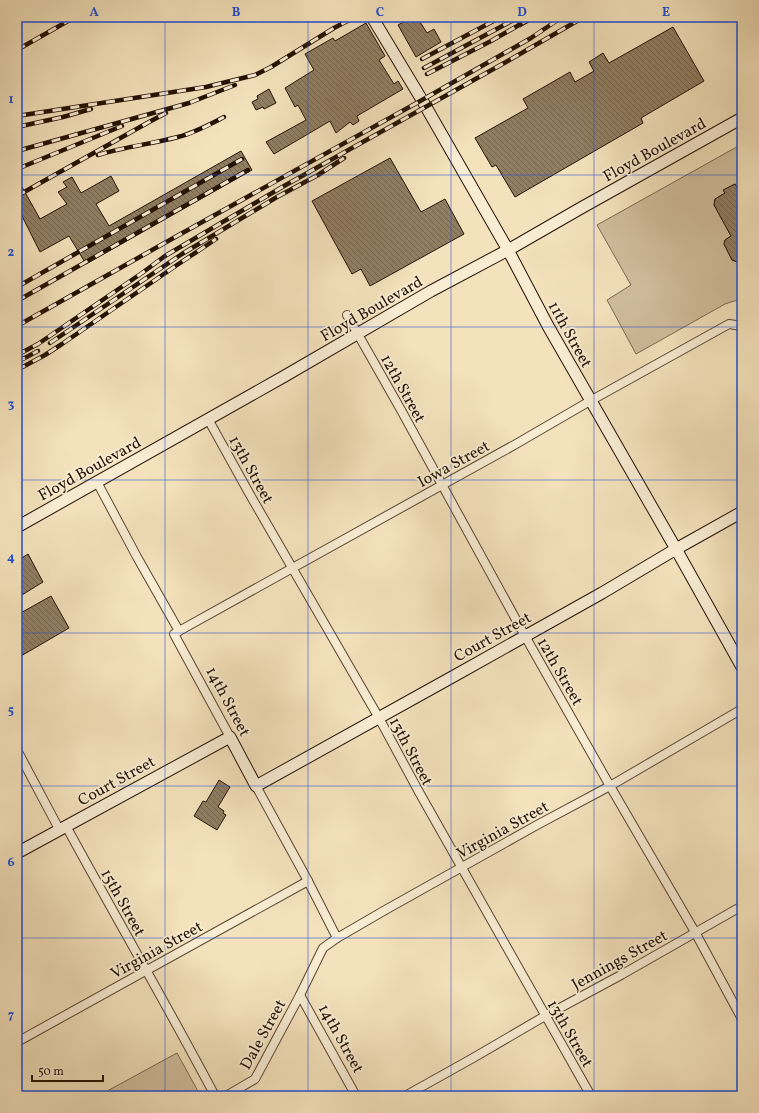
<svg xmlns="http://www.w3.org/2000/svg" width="759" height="1113" viewBox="0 0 759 1113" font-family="Vollkorn,serif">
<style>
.green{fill:#d1be9d;stroke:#7a6850}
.building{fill:url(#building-back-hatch);stroke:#241103}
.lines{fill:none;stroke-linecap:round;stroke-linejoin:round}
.street-casing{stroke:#584531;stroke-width:10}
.secondary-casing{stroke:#241103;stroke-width:13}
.street{stroke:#f8ecd3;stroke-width:8}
.secondary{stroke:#f8ecd3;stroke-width:11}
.rail-casing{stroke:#241103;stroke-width:4.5}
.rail{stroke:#f8ecd3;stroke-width:3;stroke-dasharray:9;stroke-linecap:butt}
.grid{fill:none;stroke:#1d4ed8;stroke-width:1;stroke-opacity:0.55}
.labels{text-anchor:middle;stroke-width:3.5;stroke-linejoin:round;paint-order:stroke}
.street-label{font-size:16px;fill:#241103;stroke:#f8ecd3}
.neatline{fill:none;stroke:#1d4ed8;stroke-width:1.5}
.grid-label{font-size:13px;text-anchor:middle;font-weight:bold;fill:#1d4ed8}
</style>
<defs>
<pattern id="building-back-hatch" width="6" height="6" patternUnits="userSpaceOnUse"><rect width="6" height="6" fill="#907e63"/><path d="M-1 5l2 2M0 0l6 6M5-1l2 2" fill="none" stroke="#75664f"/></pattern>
</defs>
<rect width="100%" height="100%" fill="#f4e2bc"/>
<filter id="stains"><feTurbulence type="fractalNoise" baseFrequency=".005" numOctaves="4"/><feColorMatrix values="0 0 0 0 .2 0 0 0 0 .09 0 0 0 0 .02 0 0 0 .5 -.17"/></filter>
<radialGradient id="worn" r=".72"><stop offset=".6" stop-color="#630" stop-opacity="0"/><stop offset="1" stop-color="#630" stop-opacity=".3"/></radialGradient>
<g class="green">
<path d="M742 144V184L737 187 735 184 724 190 725 193 715 199 714 205 731 236 725 240 724 244 732 260 737 262 742 259V300L734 301 725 304 636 354 607 300 631 285 597 225Z"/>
<path d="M177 1053 199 1093 192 1096H98Z"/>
</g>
<g class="building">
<path d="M413 17H417L427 33 434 29 441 42 416 57 398 25Z"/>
<path d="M515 17H538L520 27Z"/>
<path d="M366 23 385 56 379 60 394 84 398 81 403 89 357 116 359 121 353 125 350 122 336 133 330 121 274 154 266 142 306 120 298 105 295 107 285 88 314 70 305 54 333 38 335 41Z"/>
<path d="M673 27 704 81 641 118 643 123 515 197 496 165 492 167 475 138 528 108 523 99 570 72 575 82 594 71 589 62 603 53 609 63Z"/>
<path d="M269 89 276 103 264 109 263 107 256 110 252 102 258 99 257 96Z"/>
<path d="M241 151 252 170 86 264 69 236 40 252 22 216 17 219V189L22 187 40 219 67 204 58 192 67 187 63 182 72 177 81 193 111 176 119 191 96 204 109 226Z"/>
<path d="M390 158 421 212 445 199 464 234 370 286 361 269 352 274 312 201Z"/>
<path d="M735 184 737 187 742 184V259L737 262 732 260 724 244 725 240 731 236 714 205 715 199 725 193 723 190Z"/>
<path d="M28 554 43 582 17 598V561Z"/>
<path d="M51 596 69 628 21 656 17 649V615Z"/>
<path d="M219 780 230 787 218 807 224 811 223 813 226 815 217 830 194 816 203 801 206 802Z"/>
</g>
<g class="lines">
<g class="street-casing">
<g id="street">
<path d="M347 315 401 410 525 636 610 786 695 932 742 1019"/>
<path d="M208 419 249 493 379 718 419 792 591 1096"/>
<path d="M97 482 137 557 179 631 174 634 230 737"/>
<path d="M179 631 516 444 590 401 729 324 742 326"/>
<path d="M17 750 59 829"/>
<path d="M256 786 308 881 337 938"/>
<path d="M66 826C115 916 167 1005 215 1096"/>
<path d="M300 995 356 1096"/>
<path d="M17 1042 308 881"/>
<path d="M226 1096 255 1079 300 995 323 948 337 938 387 909 537 825 610 786 742 709"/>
<path d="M405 1096 473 1058 545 1016 621 975 742 906"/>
</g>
</g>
<g class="secondary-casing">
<g id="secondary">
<path d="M372 17 422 100 508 250 548 326 676 549 742 667"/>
<path d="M17 527 283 377 431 291 508 250 581 208 742 118"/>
<path d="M17 853 230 737 256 786 454 676 602 593 676 549 742 512"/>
</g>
</g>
<use href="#street" class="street"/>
<use href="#secondary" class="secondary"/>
<g class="rail-casing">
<g id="rail">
<path d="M17 50 75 17"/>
<path d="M422 59 501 17"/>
<path d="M424 68 519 17"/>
<path d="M427 74 491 41 533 17"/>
<path d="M17 116 206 87 255 75 271 67 334 28 355 17"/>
<path d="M17 127 63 117 91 109"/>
<path d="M17 151 189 103 235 85"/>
<path d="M98 155C124 147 151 144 178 137 194 133 209 125 224 117"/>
<path d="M17 169 122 126"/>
<path d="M17 196 149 122 166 113"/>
<path d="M17 287 242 159"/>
<path d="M17 301 248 170"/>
<path d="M17 326 177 236 422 100 531 38 562 17"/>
<path d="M50 343 182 254 277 197 318 175 344 158"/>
<path d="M17 355 38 344 142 273 165 256 284 186 506 62 584 17"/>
<path d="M17 362 38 351"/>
<path d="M17 370 45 355 62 344 177 265 216 239"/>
</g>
</g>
<use href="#rail" class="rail"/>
</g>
<path class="grid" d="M165 17V1096M308 17V1096M451 17V1096M594 17V1096M17 175H742M17 327H742M17 480H742M17 633H742M17 786H742M17 938H742"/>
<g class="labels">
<g class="street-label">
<text transform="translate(654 149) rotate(-29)" y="6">Floyd Boulevard</text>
<text transform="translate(371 308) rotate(-30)" y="6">Floyd Boulevard</text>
<text transform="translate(571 334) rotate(61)" y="6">11th Street</text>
<text transform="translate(404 388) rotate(61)" y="6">12th Street</text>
<text transform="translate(453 463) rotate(-29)" y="6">Iowa Street</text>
<text transform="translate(89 468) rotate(-29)" y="6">Floyd Boulevard</text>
<text transform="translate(252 469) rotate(61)" y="6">13th Street</text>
<text transform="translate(492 636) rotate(-29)" y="6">Court Street</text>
<text transform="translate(561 671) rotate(60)" y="6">12th Street</text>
<text transform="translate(229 701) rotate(62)" y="6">14th Street</text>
<text transform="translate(412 751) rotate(62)" y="6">13th Street</text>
<text transform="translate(116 780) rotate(-29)" y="6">Court Street</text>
<text transform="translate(502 829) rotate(-29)" y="6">Virginia Street</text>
<text transform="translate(124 902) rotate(61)" y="6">15th Street</text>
<text transform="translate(156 949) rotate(-29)" y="6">Virginia Street</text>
<text transform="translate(619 959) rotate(-29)" y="6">Jennings Street</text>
<text transform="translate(571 1033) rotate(60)" y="6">13th Street</text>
<text transform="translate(262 1034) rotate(-61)" y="6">Dale Street</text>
<text transform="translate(342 1038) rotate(61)" y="6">14th Street</text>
</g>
</g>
<rect width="759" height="1113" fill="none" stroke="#f4e2bc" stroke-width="44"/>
<path d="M32 1075v6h71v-6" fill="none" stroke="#241103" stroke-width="2"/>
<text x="38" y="1075" font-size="12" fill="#241103" stroke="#f8ecd3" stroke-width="3" paint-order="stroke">50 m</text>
<rect x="22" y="22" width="715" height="1069" class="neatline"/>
<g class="grid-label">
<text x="94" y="16">A</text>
<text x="236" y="16">B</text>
<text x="380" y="16">C</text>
<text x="522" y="16">D</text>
<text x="666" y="16">E</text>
<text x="11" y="103">1</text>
<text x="11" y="256">2</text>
<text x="11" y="408">3</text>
<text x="11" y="561">4</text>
<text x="11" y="714">5</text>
<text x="11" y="866">6</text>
<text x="11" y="1019">7</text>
</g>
<rect width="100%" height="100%" filter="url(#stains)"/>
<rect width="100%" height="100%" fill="url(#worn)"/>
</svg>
